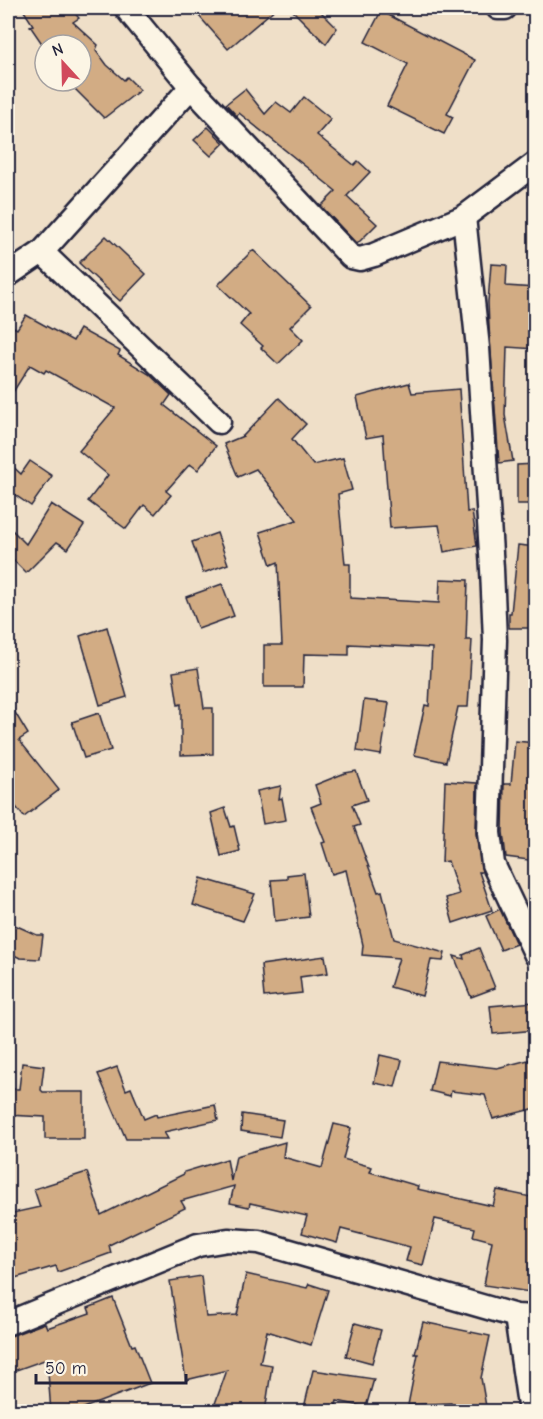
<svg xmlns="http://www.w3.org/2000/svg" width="543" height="1419" viewBox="0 0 543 1419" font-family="'Comic Neue',sans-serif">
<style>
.building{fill:#d2ac84;stroke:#22223b;stroke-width:1.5}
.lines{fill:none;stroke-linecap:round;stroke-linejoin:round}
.minor-casing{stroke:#22223b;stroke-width:27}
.minor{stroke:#fcf5e5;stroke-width:22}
</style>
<rect width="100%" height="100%" fill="#efdfc8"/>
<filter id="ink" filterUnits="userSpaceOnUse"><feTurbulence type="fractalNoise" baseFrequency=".0167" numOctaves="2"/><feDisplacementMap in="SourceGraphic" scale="12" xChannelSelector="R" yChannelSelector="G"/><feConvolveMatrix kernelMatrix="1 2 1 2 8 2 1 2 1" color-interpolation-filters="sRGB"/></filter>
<g filter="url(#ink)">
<g class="building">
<path d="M22 8H70L79 18 73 22 98 45 96 50 107 65 124 80 127 77 140 90 104 118 67 81H81V45H43L30 26 33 25Z"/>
<path d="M192 8H276L228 49Z"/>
<path d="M290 8H317L337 28 326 44Z"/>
<path d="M381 11 475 60 447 114 453 117 444 134 387 106 408 64 365 42Z"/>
<path d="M245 89 265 114 276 102 291 113 304 97 331 119 317 135 354 165 358 161 370 172 347 196 377 224 357 244 321 206 336 191 239 113 237 116 226 104Z"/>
<path d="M208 127 224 143 211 156 194 140Z"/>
<path d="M106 236 146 274 120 301 79 263Z"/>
<path d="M253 250 311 306 290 327 303 340 278 364 261 348 263 346 240 325 249 314 218 285Z"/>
<path d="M491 264 507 265 506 286 536 288V349L507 347 505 415 513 461 499 463 489 327 488 302Z"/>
<path d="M26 315 73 341 80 329 120 351 118 355 149 374 171 395 164 405 216 446 198 470 190 464 166 491 171 495 155 514 144 505 126 529 88 501 108 475 79 451 115 408 46 370 44 373 30 365 8 400V324L17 329Z"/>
<path d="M409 383 412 393 459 389 467 512 472 511 477 546 444 552 439 525 390 528 383 435 366 438 357 397Z"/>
<path d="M279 398 306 424 292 439 313 465 343 458 352 490 338 494 345 564H350V598L439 603 440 579 468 580 466 640H472L468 707H458L446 762 414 755 425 705 429 706 432 648 349 644V655L304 654 303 687H264V645H282L278 562 271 565 260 532 297 520 256 469 238 477 224 444 243 436Z"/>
<path d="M30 461 52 476 31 506 8 490V462L21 474Z"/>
<path d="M536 464V504H517V465Z"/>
<path d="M51 504 84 525 68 549 57 542 26 573 8 555V526L26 544Z"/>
<path d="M217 533 228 564 203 573 192 542Z"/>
<path d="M518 545 536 547V628H509V613H511Z"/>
<path d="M222 584 234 616 198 629 186 597Z"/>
<path d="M107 627 127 697 100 705 80 636Z"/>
<path d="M198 668 204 708H213V754L181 755V704L178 705 173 672Z"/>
<path d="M364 700 389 703 381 755 357 751Z"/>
<path d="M8 701 28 734 19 740 59 790 24 817 8 797Z"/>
<path d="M99 713 111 750 84 758 72 722Z"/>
<path d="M515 741 536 743V861L506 857 503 832 504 784H511Z"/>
<path d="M356 771 367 800 352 805 360 825 354 827 378 892 382 891 394 939 445 953 443 961 431 960 422 996 390 987 399 958 362 955 363 945 346 870 332 874 322 843 325 842 311 807 321 803 315 785 345 773Z"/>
<path d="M445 781 477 783 476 833 482 872H479L492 910 453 923 446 898 459 894 448 861 442 862Z"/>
<path d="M281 786 279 799 282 798 286 820 263 824 257 791Z"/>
<path d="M225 808 231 827 234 826 240 851 221 856 211 813Z"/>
<path d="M304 873 309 917 275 921 271 880 287 879V875Z"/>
<path d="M201 878 255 894 243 921 193 905Z"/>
<path d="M500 909 516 944 501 950 486 916Z"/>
<path d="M8 922 37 935H43L40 959 20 958 8 952Z"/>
<path d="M479 948 495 988 471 997 454 956 464 959 463 955Z"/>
<path d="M325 956 328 973 300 977 302 993 264 997 261 965Z"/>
<path d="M534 1002 536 1030 493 1034 490 1006Z"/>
<path d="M380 1055 402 1060 395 1087 374 1083Z"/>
<path d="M536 1058V1108L493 1119 485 1095 451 1091 450 1096 430 1091 437 1061 497 1068Z"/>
<path d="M22 1063 44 1066 41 1090 43 1092H84V1139H45V1117L8 1115V1089H19Z"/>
<path d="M117 1067 126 1090 131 1088 144 1119 156 1114 157 1117 215 1105 218 1120 164 1132 168 1139H126L98 1074Z"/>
<path d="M242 1114 283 1120 280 1137 241 1131Z"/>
<path d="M334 1124 351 1128 343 1159 372 1167 370 1172 418 1186 417 1189 493 1206 497 1190 536 1198V1293L484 1285 492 1241 473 1236 475 1228 435 1219 423 1265 406 1261 410 1247 341 1229 337 1243 302 1233 307 1216 250 1203 249 1207 230 1203 234 1186 181 1201 185 1208 109 1245 111 1253 58 1272 56 1266 8 1280V1214L40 1207 34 1189 87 1172 101 1215 184 1174V1172L227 1159 231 1181 236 1156 285 1142 283 1157 322 1168Z"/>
<path d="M246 1274 307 1288 309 1284 328 1290 311 1345 267 1331 260 1363 272 1365 265 1412H212L227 1370 186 1380 170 1281 201 1276 206 1317 237 1315Z"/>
<path d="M113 1298 132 1346 135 1345 150 1383 81 1409V1412H51L47 1359 8 1373V1337L45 1323 47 1328 90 1313 88 1308Z"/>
<path d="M423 1322 490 1336 481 1378 487 1412H452L451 1403 408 1405 418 1354H415Z"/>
<path d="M355 1323 381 1330 372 1363 346 1356Z"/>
<path d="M313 1370 374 1379 366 1407 337 1401 334 1412H303Z"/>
</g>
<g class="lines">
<g class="minor-casing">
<g id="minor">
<path d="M126 8 191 87 351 257 360 259 374 255 464 217 536 163"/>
<path d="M498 8H505"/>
<path d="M464 217 478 348 492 569 495 640 489 833 493 864 536 955"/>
<path d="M42 252 219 422"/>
<path d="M8 275 42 252 191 87"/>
<path d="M516 1316 530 1412"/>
<path d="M8 1323 198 1245 228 1240 259 1242 516 1316 536 1317"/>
</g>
</g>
<use href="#minor" class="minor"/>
</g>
</g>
<rect width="543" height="1419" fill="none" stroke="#fcf5e5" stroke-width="30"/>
<rect x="15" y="15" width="513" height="1389" fill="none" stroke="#22223b" stroke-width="2" filter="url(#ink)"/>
<g transform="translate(63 63) rotate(338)"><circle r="28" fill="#fcf5e5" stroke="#a5a1a1" stroke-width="1.5"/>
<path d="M0-4.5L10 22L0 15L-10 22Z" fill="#d1495b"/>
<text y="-9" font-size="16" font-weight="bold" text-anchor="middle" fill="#22223b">N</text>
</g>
<path d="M36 1374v9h150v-9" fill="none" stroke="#22223b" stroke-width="3"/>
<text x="45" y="1374" font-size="18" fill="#22223b" stroke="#fcf5e5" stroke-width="4.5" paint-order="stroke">50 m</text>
</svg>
